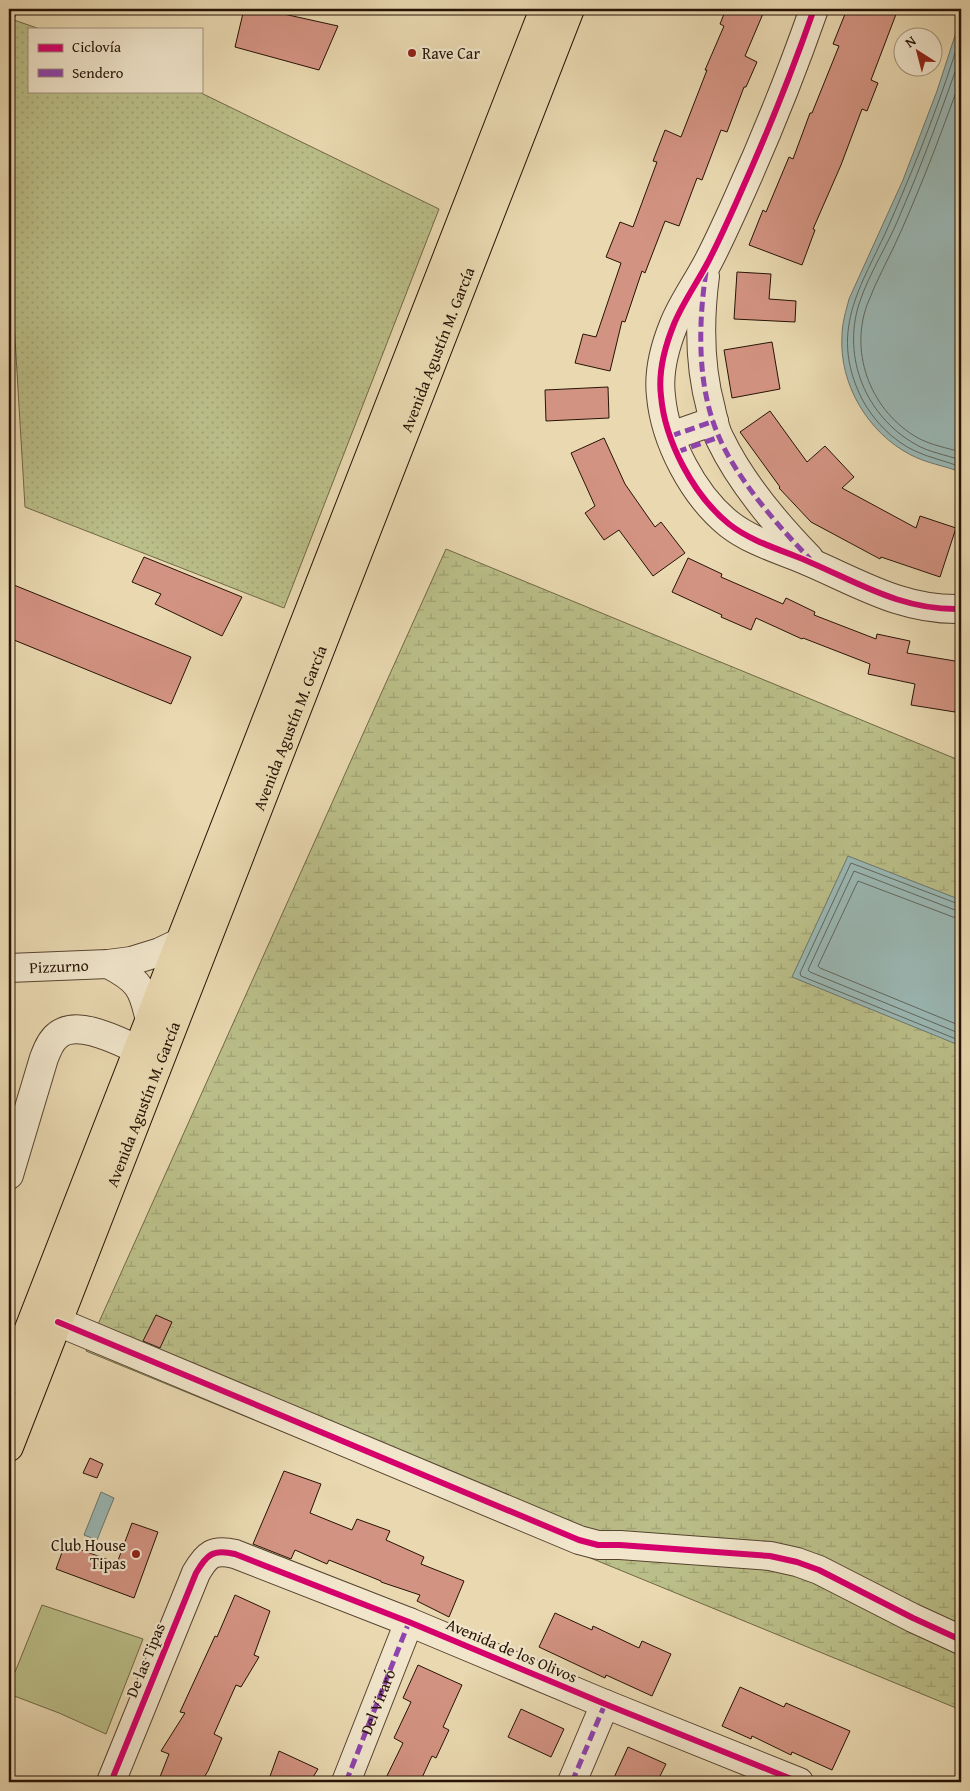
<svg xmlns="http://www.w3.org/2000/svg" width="970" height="1791" viewBox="0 0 970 1791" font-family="'Gentium Book Plus',serif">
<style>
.grass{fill:url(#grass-dots);stroke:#706846}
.wetland{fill:url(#wetland-marsh);stroke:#706846}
.park{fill:#babe88;stroke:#706846}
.water{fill:#9ab8b5;stroke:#6c766f}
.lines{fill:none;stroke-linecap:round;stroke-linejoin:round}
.shore{stroke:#60665d;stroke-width:1}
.building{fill:#d39382;stroke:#261305}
.minor-casing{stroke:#574430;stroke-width:30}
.major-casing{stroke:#261305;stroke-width:30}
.minor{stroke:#f1e6cc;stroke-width:28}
.major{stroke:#e9d8b0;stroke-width:28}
.quiet{stroke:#8e44ad;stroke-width:5;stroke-dasharray:10 5;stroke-linecap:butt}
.cycleway-casing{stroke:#f1e6cc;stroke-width:9}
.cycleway{stroke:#d6006c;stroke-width:6}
.poi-dot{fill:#8f2418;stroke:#f1e6cc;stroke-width:2}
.labels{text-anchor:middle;stroke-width:4.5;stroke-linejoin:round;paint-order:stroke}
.poi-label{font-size:16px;fill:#261305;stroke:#f1e6cc;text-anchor:start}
.street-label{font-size:16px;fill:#261305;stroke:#f1e6cc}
</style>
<defs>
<pattern id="grass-dots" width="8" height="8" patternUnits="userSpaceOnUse" patternTransform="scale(1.25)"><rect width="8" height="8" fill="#babe88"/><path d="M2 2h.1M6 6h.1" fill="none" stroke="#a0a274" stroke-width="1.8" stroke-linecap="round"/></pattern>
<pattern id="wetland-marsh" width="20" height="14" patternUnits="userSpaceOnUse" patternTransform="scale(1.25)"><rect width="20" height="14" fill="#babe88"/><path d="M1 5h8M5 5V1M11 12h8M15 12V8" fill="none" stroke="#a0a274"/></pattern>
</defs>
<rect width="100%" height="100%" fill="#e9d8b0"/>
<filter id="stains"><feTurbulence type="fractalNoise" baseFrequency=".004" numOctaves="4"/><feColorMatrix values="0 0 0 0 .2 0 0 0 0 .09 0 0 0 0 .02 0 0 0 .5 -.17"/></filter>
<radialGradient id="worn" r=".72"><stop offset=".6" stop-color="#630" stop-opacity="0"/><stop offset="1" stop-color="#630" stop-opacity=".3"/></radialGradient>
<path class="grass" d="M9 9H18L14 20 40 29H29V91H197L439 209 284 608 25 507 9 237Z"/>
<path class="wetland" d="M446 549 961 761V1710L86 1351Z"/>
<path class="park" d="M42 1605 143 1639 106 1734 59 1713 9 1694V1687Z"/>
<g class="water">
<path d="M961 17V472C945 466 926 463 911 455 868 433 839 384 842 336 842 323 846 311 849 299L903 180 937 91Z"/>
<path d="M848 856 961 900V1046L792 977Z"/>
<path d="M101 1492 114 1498 97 1540 84 1535Z"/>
</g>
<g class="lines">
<g class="shore">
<path d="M961 34C942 97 918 158 892 218 865 282 826 327 862 399 873 420 893 441 915 451 930 458 946 461 961 467"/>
<path d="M961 55C942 109 923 162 900 215 888 245 869 273 859 304 842 358 866 416 915 444 928 452 946 455 961 460"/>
<path d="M961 78C943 129 924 179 902 229 891 255 877 278 867 305 849 355 872 412 918 438 931 445 947 448 961 452"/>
<path d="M961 905 851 863 800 973 801 976 961 1041"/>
<path d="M961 911 955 910 854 871 808 970 810 972 961 1034"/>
<path d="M961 919 953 917 858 881 818 966 820 968 961 1026"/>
</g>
</g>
<g class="building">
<path d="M244 9H261L338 26 319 70 235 47Z"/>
<path d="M726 9H765L745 56 757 62 746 87H744L727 132 721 130 702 180 697 178 679 226 665 221 645 273 642 271 625 322 622 321 610 371 575 363 583 334 596 337 621 263 606 257 620 222 633 227 657 162 653 161 665 130 681 137 707 70H705L724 26 720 24Z"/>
<path d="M847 9H898L871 80 878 83 867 111 862 109 841 165 813 229 815 230 802 265 749 245 763 210 766 212 789 157 793 159 810 113H812L839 46 833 44Z"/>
<path d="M737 272 771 274 769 299 796 301 795 322 734 319Z"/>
<path d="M772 342 780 389 732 398 724 350Z"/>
<path d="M608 387 609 418 546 421 545 390Z"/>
<path d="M770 411 807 462 825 446 854 477 842 488 916 528 920 516 956 528 940 577 881 557 880 559 811 522 779 488 780 487 740 432Z"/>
<path d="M604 438 625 484 655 527 661 522 685 553 653 576 619 530 604 540 585 513 595 506 571 453Z"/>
<path d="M144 557 242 597 222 636 155 604 161 594 132 582Z"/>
<path d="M688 558 722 574 721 577 783 604 786 598 815 612 814 615 876 639 877 634 910 641 907 653 961 662V675L955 712 911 705 915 684 868 674 870 664 803 638 802 639 756 618 751 630 721 617 722 615 672 592Z"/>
<path d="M9 583 191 657 171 704 9 638Z"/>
<path d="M156 1315 172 1322 160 1348 143 1341Z"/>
<path d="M90 1458 103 1464 97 1478 83 1473Z"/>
<path d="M284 1471 321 1484 310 1513 352 1530 357 1519 390 1531 386 1540 424 1557 421 1564 464 1581 449 1617 417 1601 420 1595 381 1582V1581L329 1560 327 1564 295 1550 291 1559 253 1544Z"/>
<path d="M132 1523 158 1532 134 1598 56 1569 65 1544 117 1563Z"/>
<path d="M235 1595 270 1611 254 1655 259 1657 241 1687 236 1685 214 1734 222 1738 208 1771 201 1782H158L169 1754 161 1751 185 1713 180 1712 215 1636 217 1637Z"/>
<path d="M555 1613 592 1630 593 1626 639 1648 642 1641 671 1654 652 1696 606 1675 605 1678 539 1647Z"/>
<path d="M418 1665 462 1685 443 1727 449 1730 436 1758 432 1756 420 1782H384L403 1743 394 1738 411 1702 403 1698Z"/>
<path d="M740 1687 784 1707 786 1703 850 1731 832 1770 792 1752 791 1755 752 1736 751 1739 722 1726Z"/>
<path d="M521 1709 564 1729 551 1757 508 1737Z"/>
<path d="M628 1747 666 1764 657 1782H612Z"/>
<path d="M279 1751 318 1769 310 1782H268Z"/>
</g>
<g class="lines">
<g class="minor-casing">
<g id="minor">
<path d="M814 9C791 75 765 139 736 203 727 223 718 243 708 262 697 283 683 302 674 324 665 346 658 372 661 396 665 441 693 495 729 524 748 539 772 547 795 556 851 578 898 611 961 609"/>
<path d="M705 276C699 321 699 365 711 409 713 419 715 430 720 439 741 483 775 523 809 558"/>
<path d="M671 436 714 421"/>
<path d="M108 964C139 980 143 988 150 1021"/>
<path id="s1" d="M9 968 108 964 131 961 160 952 181 942"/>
<path d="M9 1175 44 1058C47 1050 51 1040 58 1035 78 1019 118 1041 139 1050"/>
<path d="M58 1322 579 1540 598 1545H620L770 1556 797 1562 819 1570 913 1618 961 1640"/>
<path d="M111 1782 196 1573C207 1554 213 1549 235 1554L409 1622 605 1704 799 1782"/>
<path d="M346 1782 409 1622"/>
<path d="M572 1782 605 1704"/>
</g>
</g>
<g class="major-casing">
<g id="major">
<path d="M9 1380 544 9"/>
<path id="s2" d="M9 1447 570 9"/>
</g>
</g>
<use href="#minor" class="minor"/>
<use href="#major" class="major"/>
<g class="quiet">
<path d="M706 272C698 325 697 388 719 437 737 479 778 526 810 559"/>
<path d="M671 436 714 421"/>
<path d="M677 452 719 437"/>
<path id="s3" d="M346 1782 409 1622"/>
<path d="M572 1782 605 1704"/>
</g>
<g class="cycleway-casing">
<g id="cycleway">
<path d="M814 9C791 75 765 139 736 203 727 223 718 243 708 262 697 283 683 302 674 324 665 346 658 372 661 396 665 441 693 495 729 524 748 539 772 547 795 556 851 578 898 611 961 609"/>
<path d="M58 1322 579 1540 598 1545H620L770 1556 797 1562 819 1570 913 1618 961 1640"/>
<path d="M111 1782 196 1573C207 1554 213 1549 235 1554L409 1622 605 1704 799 1782"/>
</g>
</g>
<use href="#cycleway" class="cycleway"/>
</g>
<g class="poi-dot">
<circle cx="412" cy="53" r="5"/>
<circle cx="136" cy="1554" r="5"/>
</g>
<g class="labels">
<g class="poi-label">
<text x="422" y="59">Rave Car</text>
<text x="126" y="1551" text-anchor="end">Club House<tspan x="126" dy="18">Tipas</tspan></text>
</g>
<g class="street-label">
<text dy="6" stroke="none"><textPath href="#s2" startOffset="1178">Avenida Agustín M. García</textPath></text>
<text dy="6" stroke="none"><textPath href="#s2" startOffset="772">Avenida Agustín M. García</textPath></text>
<text dy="6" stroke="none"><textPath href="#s1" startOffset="50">Pizzurno</textPath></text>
<text dy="6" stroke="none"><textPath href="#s2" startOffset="368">Avenida Agustín M. García</textPath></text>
<text transform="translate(512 1650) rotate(23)" y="6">Avenida de los Olivos</text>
<text transform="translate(145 1660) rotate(-68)" y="6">De las Tipas</text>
<text dy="6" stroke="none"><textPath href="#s3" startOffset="86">Del Viraró</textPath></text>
</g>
</g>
<rect width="970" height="1791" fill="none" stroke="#e9d8b0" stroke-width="30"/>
<rect x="10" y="10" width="950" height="1771" fill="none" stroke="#261305" stroke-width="2.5"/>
<rect x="15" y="15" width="940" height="1761" fill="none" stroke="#261305"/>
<rect x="28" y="28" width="175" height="65" fill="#f1e6cc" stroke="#a0927c"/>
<rect x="38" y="44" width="25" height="8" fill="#d6006c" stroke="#a0927c"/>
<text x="72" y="52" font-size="15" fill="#261305">Ciclovía</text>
<rect x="38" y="69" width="25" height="8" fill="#8e44ad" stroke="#a0927c"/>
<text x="72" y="78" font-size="15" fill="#261305">Sendero</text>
<g transform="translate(918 52) rotate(324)"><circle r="24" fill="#f1e6cc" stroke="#a0927c"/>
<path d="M0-4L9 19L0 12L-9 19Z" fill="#8f2418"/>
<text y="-8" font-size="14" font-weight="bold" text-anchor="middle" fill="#261305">N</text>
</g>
<rect width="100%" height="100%" filter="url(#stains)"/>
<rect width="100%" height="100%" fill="url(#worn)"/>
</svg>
